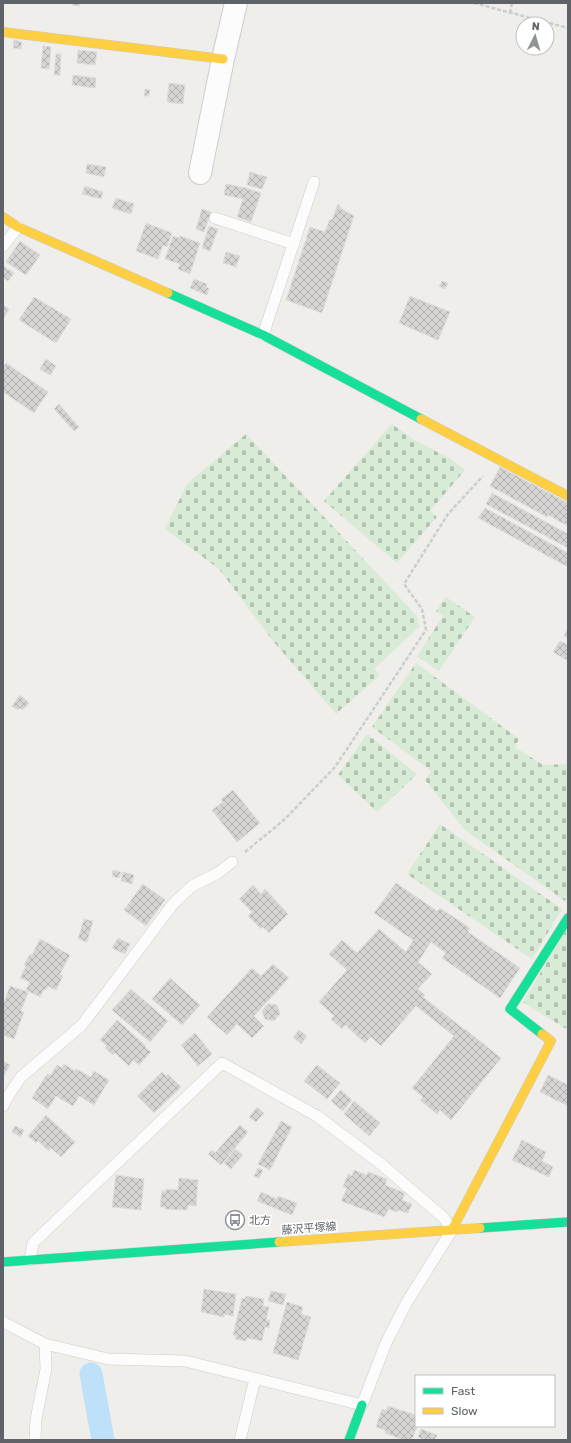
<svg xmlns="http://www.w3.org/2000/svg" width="571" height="1443" viewBox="0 0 571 1443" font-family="Rubik,'Noto Sans JP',sans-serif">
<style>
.cemetery{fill:url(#cemetery-stones)}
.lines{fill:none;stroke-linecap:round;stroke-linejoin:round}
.canal{stroke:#bfe0f9;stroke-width:23}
.building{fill:url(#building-cross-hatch);stroke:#deddd9}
.lane-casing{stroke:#cbcccc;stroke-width:12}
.street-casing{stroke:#cbcccc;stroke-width:24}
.fast-casing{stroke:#cacacb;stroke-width:10}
.slow-casing{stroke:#cacacb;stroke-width:10}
.path{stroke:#cacfcc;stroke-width:2.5;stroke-dasharray:4 2;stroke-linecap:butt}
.lane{stroke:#fdfcfc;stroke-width:11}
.street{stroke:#fdfcfc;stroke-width:22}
.fast{stroke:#16e098;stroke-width:9}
.slow{stroke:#ffcf43;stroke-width:9}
.labels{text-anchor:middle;stroke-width:3.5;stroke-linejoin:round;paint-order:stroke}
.poi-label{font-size:11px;fill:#5f6368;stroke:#fff;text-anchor:start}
.street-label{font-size:11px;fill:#5f6368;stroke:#fff}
</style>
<defs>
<pattern id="cemetery-stones" width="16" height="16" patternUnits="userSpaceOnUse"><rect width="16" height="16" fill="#d8ebd6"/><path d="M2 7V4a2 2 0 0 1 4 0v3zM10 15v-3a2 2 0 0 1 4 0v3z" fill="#b2c2b1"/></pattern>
<pattern id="building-cross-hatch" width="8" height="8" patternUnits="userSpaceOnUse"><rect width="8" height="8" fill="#d6d5d3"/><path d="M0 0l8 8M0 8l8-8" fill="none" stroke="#b1b0af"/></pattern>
</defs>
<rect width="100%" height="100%" fill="#efeeea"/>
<g class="cemetery">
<path d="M392 424 414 440 451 459 465 470 430 511 437 517 397 563 324 501Z"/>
<path d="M246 434 417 616 419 627 374 669 380 675 336 714 273 641 219 569 165 529 187 484Z"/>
<path d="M446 597 475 617 439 671 417 656 443 616 436 611Z"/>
<path d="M416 663 519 739 515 747 543 765 568 764V895L565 901 465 830 425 780 431 771 372 727Z"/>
<path d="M367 734 417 774 377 812 338 775Z"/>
<path d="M440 824 562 909 532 959 407 874Z"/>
<path d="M568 927V1030L523 1002Z"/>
</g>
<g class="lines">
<path class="canal" d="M91 1374 103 1440"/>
</g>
<g class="building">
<path d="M72 3H80V6L72 5Z"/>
<path d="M14 40 22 42 21 49 13 48Z"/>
<path d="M43 46 51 47 49 69 41 68Z"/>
<path d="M78 50 97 52 95 65 77 63Z"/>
<path d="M56 54H61L60 75H54Z"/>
<path d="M73 75 96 78 95 88 72 85Z"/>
<path d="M169 83 185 85 183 104 167 102Z"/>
<path d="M145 89 150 90 149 96H144Z"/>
<path d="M87 164 106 167 104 177 86 173Z"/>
<path d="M250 172 267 177 262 189 247 185Z"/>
<path d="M226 184 246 188 261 193 251 222 237 217 243 199 224 195Z"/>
<path d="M85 186 103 192 101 199 82 194Z"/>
<path d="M116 198 134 204 131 214 112 208Z"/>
<path d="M338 204 342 209 354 216 322 313 286 300 310 227 325 232 330 219 332 220Z"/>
<path d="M202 209 211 212 204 232 196 229Z"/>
<path d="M146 223 172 233 167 247 163 245 158 259 136 251Z"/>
<path d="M209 226 218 229 210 251 202 248Z"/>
<path d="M173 236 179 238 180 236 200 243 190 274 178 269 180 264 165 259Z"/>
<path d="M20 241 40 255 26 275 6 262Z"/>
<path d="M226 252 240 256 236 267 223 263Z"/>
<path d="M3 266 14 273 8 281 3 278Z"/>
<path d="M194 279 207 284 206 287 209 288 207 295 190 288Z"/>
<path d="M442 281 448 283 445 289 439 286Z"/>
<path d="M410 296 450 312 438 340 399 323Z"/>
<path d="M34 297 71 319 56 343 19 320Z"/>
<path d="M3 305 9 309 3 319Z"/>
<path d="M46 359 56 366 50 375 40 369Z"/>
<path d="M6 363 48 392 34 413 3 392V368Z"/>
<path d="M59 404 79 427 74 431 54 409Z"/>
<path d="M500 467 568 503V526L548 515 547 517 490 486Z"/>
<path d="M492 493 568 534V548L486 504Z"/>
<path d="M485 508 568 553V567L478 518Z"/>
<path d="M568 628V638L564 636Z"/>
<path d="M560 641 568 645V661L553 652Z"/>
<path d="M20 695 29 703 23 710 20 708 18 710 12 706Z"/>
<path d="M233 790 260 823 237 842 212 810 223 802 221 799Z"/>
<path d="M113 870 121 872 119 878 112 876Z"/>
<path d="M123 872 134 875 132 884 121 881Z"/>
<path d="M396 883 437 911 440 908 470 928 468 932 520 968 500 998 442 958 446 953 431 942 418 962 432 974 418 989 425 995 423 997 465 1030V1029L501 1058 451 1120 440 1110 437 1114 420 1100 423 1097 412 1088 454 1036 416 1006 381 1046 371 1037 365 1043 345 1025 342 1029 331 1019 334 1016 319 1002 347 970 329 954 342 940 357 953 379 929 406 952 413 940 374 913Z"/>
<path d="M143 884 165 900 146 926 124 910Z"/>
<path d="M253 885 261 894 265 889 288 914 269 933 263 927 261 929 248 916 252 912 239 899Z"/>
<path d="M84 919 93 921 87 942 78 939Z"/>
<path d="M118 938 130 944 125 954 112 948Z"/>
<path d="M40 939 70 955 60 974 63 976 56 990 48 986 46 990 44 989 40 997 26 990 30 982 20 978 26 966 24 965 30 954 32 955Z"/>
<path d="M273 964 289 978 254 1016 264 1026 252 1038 237 1024 227 1035 207 1017 252 968 261 976Z"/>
<path d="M170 978 200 1005 182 1025 152 999Z"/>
<path d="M10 986 28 992 21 1011 24 1012 14 1039 3 1035V1006Z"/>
<path d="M131 989 168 1021 150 1042 112 1010Z"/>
<path d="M268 1004 277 1005 280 1014 274 1021 265 1019 262 1011Z"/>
<path d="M117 1020 146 1046 145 1047 151 1052 139 1065 133 1060 129 1066 115 1053 113 1055 105 1048 107 1046 100 1040Z"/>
<path d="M299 1030 307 1036 301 1044 293 1037Z"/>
<path d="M195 1033 212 1054 198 1066 181 1045Z"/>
<path d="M3 1061 10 1065 3 1077Z"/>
<path d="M64 1064 75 1071 76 1069 91 1077 94 1071 109 1080 94 1105 79 1096 73 1106 56 1096 48 1109 32 1098 47 1074 51 1075 57 1065 62 1068Z"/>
<path d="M317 1065 340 1083 327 1099 304 1081Z"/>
<path d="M162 1072 166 1076 168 1074 181 1087 154 1113 137 1096Z"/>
<path d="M548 1075 568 1085V1106L540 1092Z"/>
<path d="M341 1090 352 1100 343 1111 331 1101Z"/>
<path d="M354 1101 380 1123 369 1136 344 1114Z"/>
<path d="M257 1107 264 1113 256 1122 249 1117Z"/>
<path d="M46 1115 75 1142 61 1157 51 1148 49 1151 38 1141 36 1143 28 1136Z"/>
<path d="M281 1121 292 1127 270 1170 258 1164Z"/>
<path d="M240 1125 248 1132 221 1165 208 1154 212 1150 215 1153Z"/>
<path d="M15 1126 24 1130 21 1137 12 1132Z"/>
<path d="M522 1140 546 1152 542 1161 553 1167 549 1177 512 1160Z"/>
<path d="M235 1149 243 1155 231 1169 224 1163Z"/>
<path d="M258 1168 263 1170 259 1178 254 1176Z"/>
<path d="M354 1170 367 1175 368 1172 387 1179 385 1185 405 1193 402 1200 412 1204 408 1213 398 1210 397 1212 389 1209 384 1217 341 1201 347 1188 343 1187 348 1174 352 1176Z"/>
<path d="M116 1175 144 1179 141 1210 112 1207Z"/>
<path d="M179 1178 198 1180 196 1206 188 1205 187 1210 165 1209V1207H160L162 1191 166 1192V1189L178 1190Z"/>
<path d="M261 1192 277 1199 278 1196 297 1203 292 1215 257 1201Z"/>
<path d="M204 1289 236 1294 233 1316 224 1314V1317L201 1312Z"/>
<path d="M271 1291 286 1294 283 1305 268 1301Z"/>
<path d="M246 1296 264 1299 263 1306 269 1307 266 1320H270L269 1328 265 1327 262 1341 247 1338 246 1341 235 1339 236 1336 233 1335 242 1298 245 1299Z"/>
<path d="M287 1302 303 1307 301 1314 311 1317 298 1360 273 1353Z"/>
<path d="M388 1406 416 1415V1426H417L412 1440H404L385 1433V1430L376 1427 382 1409 386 1411Z"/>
<path d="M421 1429 437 1435 435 1440H425L418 1437Z"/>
</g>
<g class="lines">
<g class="lane-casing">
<g id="lane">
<path d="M215 218 294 244"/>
<path d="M3 246 18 227"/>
<path d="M263 335 314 182"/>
<path d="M3 1106 7 1098 21 1077 82 1025 173 904 192 886 218 873 232 862"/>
<path d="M3 1322 45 1344 108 1359 185 1361 362 1405 386 1343 407 1302 452 1230 444 1218 381 1164 317 1116 222 1063 33 1243 30 1260"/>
<path d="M35 1440 36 1419 46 1369 45 1344"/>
<path d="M240 1440 255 1379"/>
</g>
</g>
<g class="street-casing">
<path id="street" d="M200 173 223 59 236 3"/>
</g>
<g class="fast-casing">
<g id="fast">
<path d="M168 293 263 335 421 419"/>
<path d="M542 1034 510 1009 568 918"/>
<path d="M480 1228 568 1222"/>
<path d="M3 1262 279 1242"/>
<path d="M349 1440 362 1405"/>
</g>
</g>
<g class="slow-casing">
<g id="slow">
<path d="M3 32 223 59"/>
<path d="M3 217 18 227 168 293"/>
<path d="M421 419 568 496"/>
<path d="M452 1230 551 1041 542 1034"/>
<path d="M279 1242 480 1228"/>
</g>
</g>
<g class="path">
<path d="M474 3 568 28"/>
<path d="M510 13 512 3"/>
<path d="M245 852 284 820 335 767 426 630 422 609 404 584 448 514 483 476"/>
</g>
<use href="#lane" class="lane"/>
<use href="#street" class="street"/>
<use href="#fast" class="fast"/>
<use href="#slow" class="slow"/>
</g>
<defs>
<g id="bus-ring" transform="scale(1)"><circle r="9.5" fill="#fff" stroke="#919496" stroke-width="1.5"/><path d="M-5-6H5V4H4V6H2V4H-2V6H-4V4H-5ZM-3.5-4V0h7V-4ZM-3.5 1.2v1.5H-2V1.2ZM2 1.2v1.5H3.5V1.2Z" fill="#919496"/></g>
</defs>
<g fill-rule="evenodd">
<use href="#bus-ring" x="235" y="1220"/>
</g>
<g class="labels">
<g class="poi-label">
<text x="249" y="1224">北方</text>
</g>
<g class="street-label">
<text transform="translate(309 1228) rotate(-4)" y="4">藤沢平塚線</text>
</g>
</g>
<rect width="571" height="1443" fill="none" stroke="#5f6368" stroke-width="8"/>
<rect x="415" y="1375" width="140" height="52" fill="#ffffff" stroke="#bfc1c3"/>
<rect x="423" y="1388" width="20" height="6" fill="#16e098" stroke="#bfc1c3"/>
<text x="451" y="1395" font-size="12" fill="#5f6368">Fast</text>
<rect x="423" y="1408" width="20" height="6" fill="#ffcf43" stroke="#bfc1c3"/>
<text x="451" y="1415" font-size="12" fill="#5f6368">Slow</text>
<g transform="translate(535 36) rotate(5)"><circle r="19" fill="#ffffff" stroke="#bfc1c3"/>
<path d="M0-3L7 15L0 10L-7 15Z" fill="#919496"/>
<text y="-6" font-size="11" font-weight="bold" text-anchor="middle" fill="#5f6368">N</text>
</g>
</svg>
